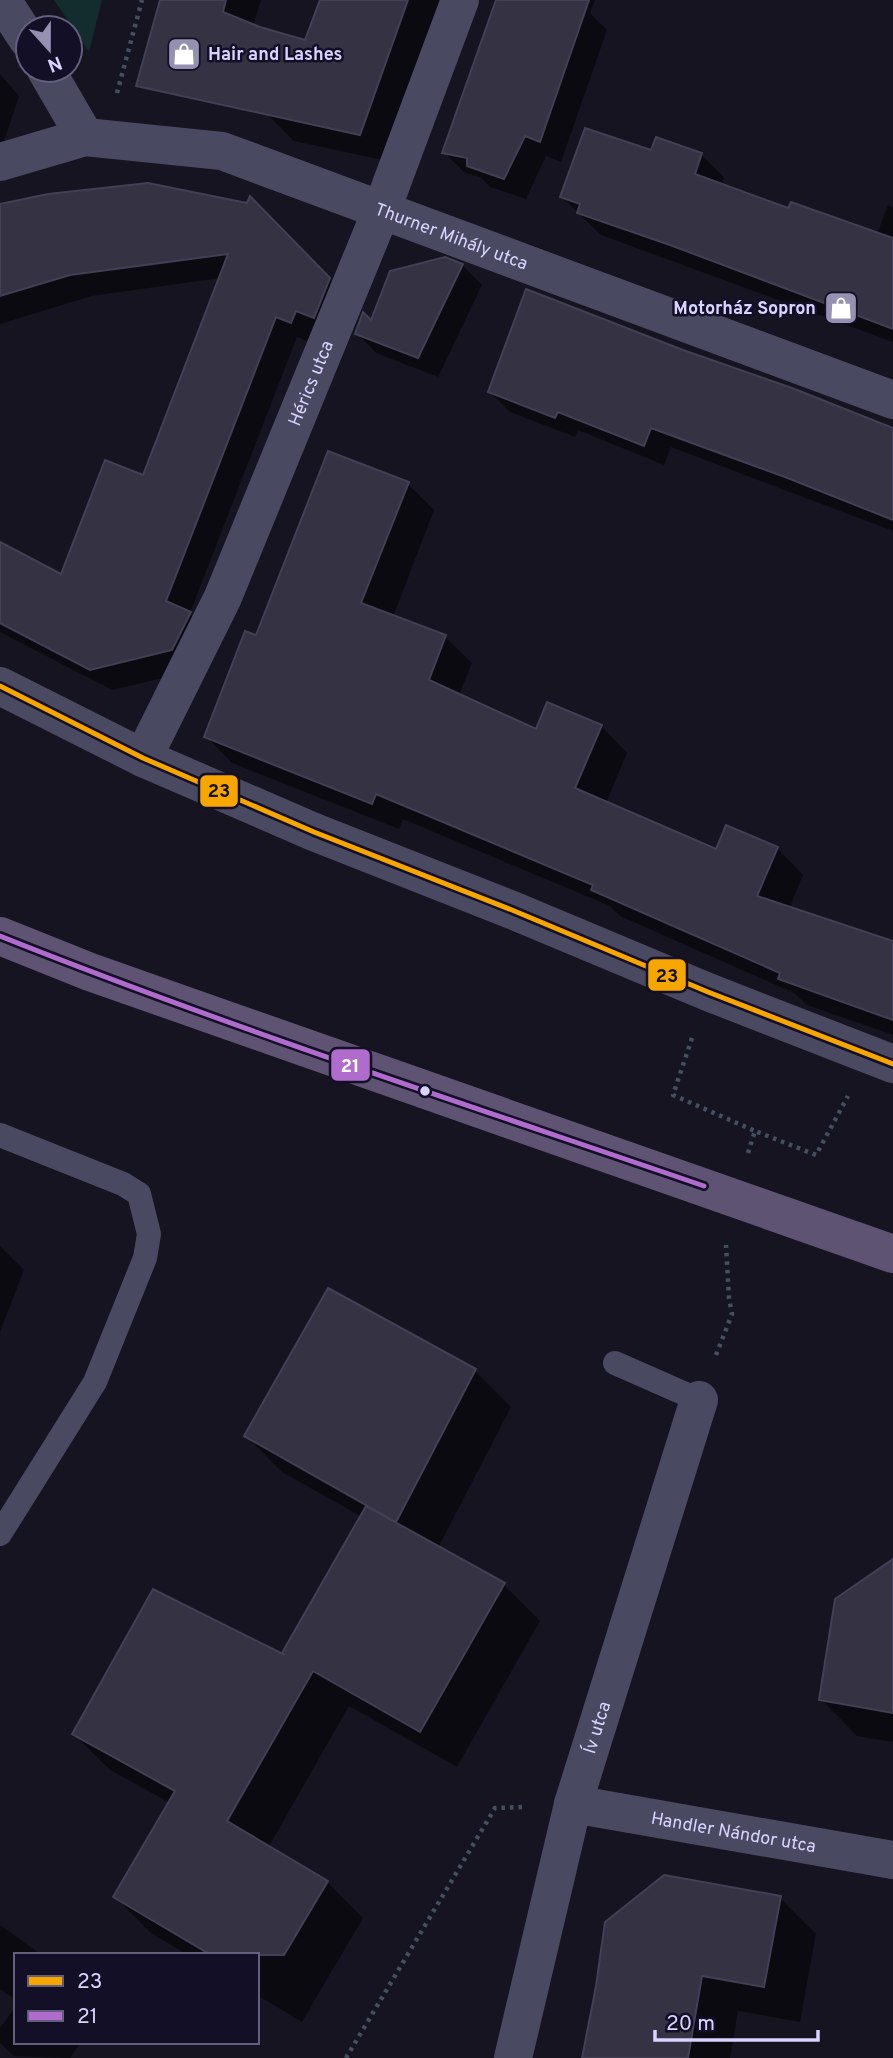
<svg xmlns="http://www.w3.org/2000/svg" width="893" height="2058" viewBox="0 0 893 2058" font-family="Overpass,sans-serif">
<style>
.green{fill:#132c2d}
.shadow{fill:#0007}
.building{fill:#343243;stroke:#433f54;stroke-width:2}
.lines{fill:none;stroke-linecap:round;stroke-linejoin:round}
.path{stroke:#44505f;stroke-width:4.5;stroke-dasharray:3.5 5;stroke-linecap:butt}
.lane{stroke:#4a4962;stroke-width:24}
.street{stroke:#4a4962;stroke-width:38}
.primary{stroke:#5e5373;stroke-width:38}
.bus-1-casing{stroke:#130f26;stroke-width:10}
.bus-2-casing{stroke:#130f26;stroke-width:10}
.bus-1{stroke:#f7a600;stroke-width:5}
.bus-2{stroke:#b06ccc;stroke-width:5}
.bus-dot{fill:#d9d4ff;stroke:#130f26;stroke-width:2.5}
.labels{text-anchor:middle;stroke-width:5;stroke-linejoin:round;paint-order:stroke}
.poi-label{font-size:18px;font-weight:bold;fill:#d9d4ff;stroke:#130f26;text-anchor:start}
.street-label{font-size:18px;fill:#d9d4ff;stroke:#130f26}
.line-badge{stroke:#130f26;stroke-width:2.5}
.badge-label{font-size:19px;text-anchor:middle;font-weight:bold;fill:#fff}
.pale-badge-label{font-size:19px;text-anchor:middle;font-weight:bold;fill:#111}
</style>
<rect width="100%" height="100%" fill="#161421"/>
<path class="green" d="M54 0H102L89 52Z"/>
<g class="shadow">
<path d="M162 0H261L253 26 306 42 322 0H445L387 161 294 141 266 113 250 69 169 95 143 68Z"/>
<path d="M497 0H595L590 13 607 30 561 162 546 156 526 199 490 187 480 177 465 173 444 152Z"/>
<path d="M0 74 19 96 4 141 0 142Z"/>
<path d="M653 153 701 155 724 177 721 186 789 211 877 234 888 205 893 207V342L601 235 562 197Z"/>
<path d="M251 199 350 301 312 343 297 337 190 613 211 634 193 671 112 690 0 632V545L62 576 144 477 220 278 92 296 0 324V206L248 205Z"/>
<path d="M445 259 462 265 482 285 438 377 376 353 357 333 371 323Z"/>
<path d="M490 392 893 430V531L671 447 664 465 578 430 575 437 510 412Z"/>
<path d="M408 484 434 510 393 617 445 637 472 663 459 695 537 731 601 726 627 753 606 803 717 851 777 848 803 875 789 909 893 945V1035L807 1005 794 993 620 916 610 906 403 819 399 829 232 763 206 736 257 637Z"/>
<path d="M0 1246 24 1270 0 1332Z"/>
<path d="M475 1371 511 1407 438 1548 504 1585 540 1621 457 1767 349 1706 268 1848 327 1882 363 1918 302 2022 257 1995V1955H188L151 1933 115 1897 170 1803 110 1770 74 1734 289 1659 362 1517 282 1472 246 1436Z"/>
<path d="M893 1561V1742L857 1736 821 1699Z"/>
<path d="M780 1898 816 1934 800 2022 738 2011 730 2058H583Z"/>
<path d="M0 1925 42 1955H16V2000L0 1989Z"/>
<path d="M16 2006V2042H81L70 2058 14 2056 0 2043V2028Z"/>
</g>
<g class="building">
<path d="M160 0H226L223 12 260 27 305 40 320 0H408L360 135 136 86Z"/>
<path d="M496 0H589L540 142 525 136 504 179 467 166V158L442 153Z"/>
<path d="M585 128 651 150 656 137 702 153 695 174 788 208 791 202 893 238V329L670 245 577 213 580 204 560 197Z"/>
<path d="M148 183 247 203 250 196 330 278 314 318 296 311 291 323 276 317 166 601 191 612 172 650 90 670 0 623V542L61 574 105 460 143 475 228 254 70 275 0 296V204L48 194Z"/>
<path d="M445 257 463 264 418 358 355 334 363 312 371 320 390 271Z"/>
<path d="M526 289 683 350 792 388 893 428V520L785 477 651 428 644 446 558 412 555 418 488 392Z"/>
<path d="M328 451 409 482 361 603 446 635 429 680 536 729 547 702 602 725 575 788 716 849 726 825 778 847 757 896 893 941V1020L778 979 780 973 591 890 593 885 376 794 372 804 204 737 245 631 256 635Z"/>
<path d="M328 1288 476 1369 396 1522 244 1436Z"/>
<path d="M366 1506 505 1583 420 1732 313 1671 227 1821 328 1881 284 1955H211L113 1897 175 1791 72 1734 153 1589 285 1655 282 1653Z"/>
<path d="M893 1559V1713L819 1700 835 1599Z"/>
<path d="M664 1875 781 1896 764 1987 702 1976 688 2058H582L596 1986 605 1922Z"/>
</g>
<g class="lines">
<g class="path">
<path d="M117 93 142 0"/>
<path d="M692 1038 673 1095 755 1131"/>
<path d="M748 1153 755 1131 816 1155 848 1096"/>
<path d="M716 1355 732 1314 729 1298 726 1245"/>
<path d="M346 2058 495 1808 522 1807"/>
</g>
<g class="lane">
<path d="M0 1135 123 1184 139 1194 149 1234 145 1258 95 1382 0 1534"/>
<path d="M615 1363 699 1400"/>
</g>
<g class="street">
<path d="M2 0 28 40"/>
<path d="M46 70 85 137"/>
<path id="s1" d="M0 162 85 137 222 151 893 400"/>
<path d="M0 686 143 758 314 832 512 910 708 992 893 1064"/>
<path id="s2" d="M143 758 223 597 382 209 460 0"/>
<path id="s3" d="M573 1804 893 1860"/>
<path id="s4" d="M513 2058 573 1804 699 1400"/>
</g>
<path class="primary" d="M0 936 90 972 893 1254"/>
<g class="bus-1-casing">
<path id="bus-1" d="M0 686 143 758 314 832 512 910 708 992 893 1064"/>
</g>
<g class="bus-2-casing">
<path id="bus-2" d="M0 936C231 1028 468 1105 704 1186"/>
</g>
<use href="#bus-1" class="bus-1"/>
<use href="#bus-2" class="bus-2"/>
</g>
<defs>
<g id="shop-square" transform="scale(1.75)"><rect x="-9" y="-9" width="18" height="18" rx="4" fill="#9591b1" stroke="#130f26"/><path d="M-5-2.5h2.3a2.7 3.5 0 0 1 5.4 0H5L5.5 6h-11ZM-1.5-2.5h3a1.5 2.3 0 0 0-3 0Z" fill="#fff"/></g>
</defs>
<g fill-rule="evenodd">
<use href="#shop-square" x="184" y="54"/>
<use href="#shop-square" x="841" y="308"/>
</g>
<circle class="bus-dot" cx="425" cy="1091" r="6"/>
<g class="labels">
<g class="poi-label">
<text x="208" y="60">Hair and Lashes</text>
<text x="816" y="314" text-anchor="end">Motorház Sopron</text>
</g>
<g class="street-label">
<text dy="6" stroke="none"><textPath href="#s1" startOffset="471">Thurner Mihály utca</textPath></text>
<text dy="6" stroke="none"><textPath href="#s2" startOffset="411">Hérics utca</textPath></text>
<text dy="6" stroke="none"><textPath href="#s4" startOffset="341">Ív utca</textPath></text>
<text dy="6" stroke="none"><textPath href="#s3" startOffset="163">Handler Nándor utca</textPath></text>
</g>
</g>
<g class="line-badge">
<rect x="199" y="774" width="40" height="34" rx="7" fill="#f7a600"/>
<rect x="647" y="958" width="40" height="34" rx="7" fill="#f7a600"/>
<rect x="330" y="1048" width="41" height="34" rx="7" fill="#b06ccc"/>
</g>
<g class="badge-label">
<text x="350" y="1072">21</text>
</g>
<g class="pale-badge-label">
<text x="219" y="797">23</text>
<text x="667" y="982">23</text>
</g>
<rect x="14" y="1953" width="245" height="91" fill="#130f26" stroke="#625e7d" stroke-width="2"/>
<rect x="28" y="1976" width="35" height="10" fill="#f7a600" stroke="#625e7d" stroke-width="2"/>
<text x="77" y="1988" font-size="21" fill="#d9d4ff">23</text>
<rect x="28" y="2011" width="35" height="10" fill="#b06ccc" stroke="#625e7d" stroke-width="2"/>
<text x="77" y="2023" font-size="21" fill="#d9d4ff">21</text>
<g transform="translate(49 49) rotate(159)"><circle r="33" fill="#130f26" stroke="#625e7d" stroke-width="2"/>
<path d="M0-5L12 26L0 18L-12 26Z" fill="#9591b1"/>
<text y="-10" font-size="19" font-weight="bold" text-anchor="middle" fill="#d9d4ff">N</text>
</g>
<path d="M655 2030v10h163v-10" fill="none" stroke="#d9d4ff" stroke-width="3.5"/>
<text x="666" y="2030" font-size="21" fill="#d9d4ff" stroke="#130f26" stroke-width="5" paint-order="stroke">20 m</text>
</svg>
